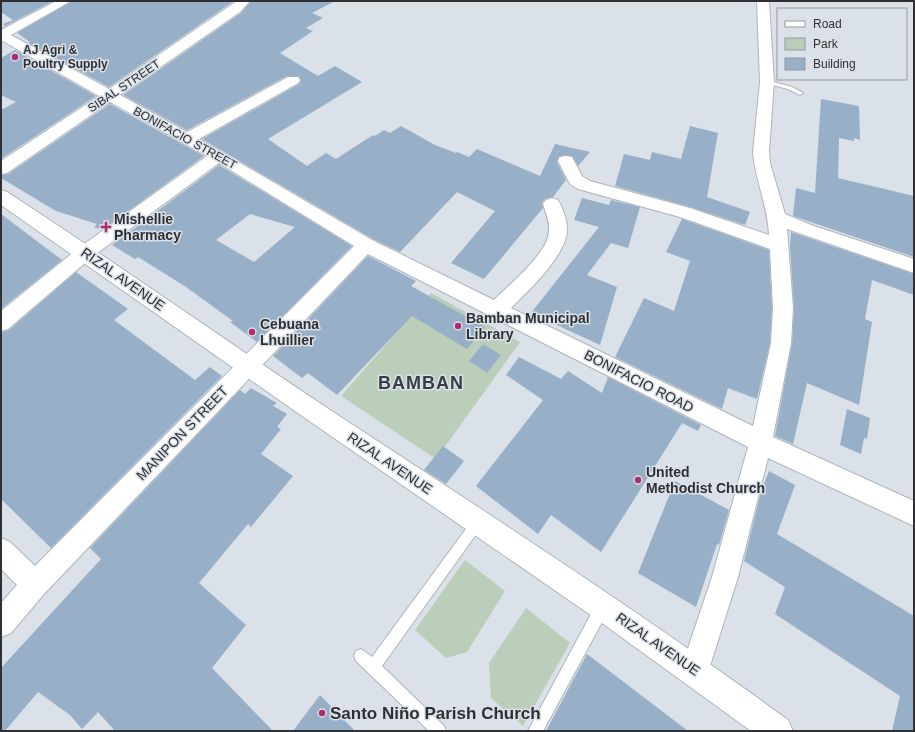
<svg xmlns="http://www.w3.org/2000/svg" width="915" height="732" viewBox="0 0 915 732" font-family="Arial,sans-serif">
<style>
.green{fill:#bbceb9}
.building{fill:#97afc7;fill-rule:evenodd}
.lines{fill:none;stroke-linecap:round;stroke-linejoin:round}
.lane-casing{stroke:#aeb4bb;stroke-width:2}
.street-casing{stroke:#aeb4bb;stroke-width:2}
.secondary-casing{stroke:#aeb4bb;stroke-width:2}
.lane{fill:#fff;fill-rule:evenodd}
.street{fill:#fff;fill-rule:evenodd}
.secondary{fill:#fff;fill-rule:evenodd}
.poi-dot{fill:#b12a6e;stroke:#dae1e8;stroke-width:1.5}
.labels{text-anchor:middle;stroke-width:3;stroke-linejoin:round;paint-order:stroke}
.far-poi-label{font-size:12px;font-weight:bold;fill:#2e3033;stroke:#dae1e8;text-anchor:start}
.far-street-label{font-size:12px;fill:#2e3033;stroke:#dae1e8}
.poi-label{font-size:14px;font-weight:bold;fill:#2e3033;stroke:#dae1e8;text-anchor:start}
.street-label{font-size:14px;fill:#2e3033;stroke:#dae1e8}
.near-poi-label{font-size:17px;font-weight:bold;fill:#2e3033;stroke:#dae1e8;text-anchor:start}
.district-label{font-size:18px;font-weight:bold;letter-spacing:1px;fill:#393e44;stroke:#dae1e8}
</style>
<rect width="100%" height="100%" fill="#dae1e8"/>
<g class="green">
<path d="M431 293 520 342 436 459 341 396Z"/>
<path d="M465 560 505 591 467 652 446 658 415 630Z"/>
<path d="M526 608 570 643 523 726 491 698 489 663Z"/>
</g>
<g class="building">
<path d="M1 1H53L5 26 3 24 13 20 1 12Z"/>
<path d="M72 1H234L109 87 28 43 30 42 17 33Z"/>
<path d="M251 1H335L312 13 323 18 306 28 313 31 280 53 318 76 335 66 362 82 268 139 307 166 326 153 336 159 373 135 375 136 384 130 390 133 401 126 435 145 456 153 457 152 469 157 477 149 540 176 555 144 590 152 578 166 572 156H559L557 162 566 180 553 197 545 199 542 203 543 208 484 279 451 263 495 211 457 192 400 252 373 239 202 139 299 84 301 81 299 76H287L187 130 123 95 241 13Z"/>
<path d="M15 50 96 96 1 159V110L16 102 1 95V58Z"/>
<path d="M821 99 859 106 860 140 854 138V141L839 138 838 178 914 196V257L793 216 796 188 815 193Z"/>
<path d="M110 104 204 156 102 230 94 227 97 224 56 211 1 178V175L8 174Z"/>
<path d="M690 126 718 133 707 197 750 212 745 225 690 207 615 186 624 154 650 160 652 152 681 159Z"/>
<path d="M219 165 352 246 257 342 230 322 233 321 186 287 138 257 135 259 112 245ZM250 214 295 227 254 262 216 240Z"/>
<path d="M582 198 609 205 611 200 640 207 628 248 611 243 587 275 617 287 600 345 531 313 599 227 574 220Z"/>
<path d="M1 214 62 260 1 309Z"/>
<path d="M682 219 769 250 772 308 770 343 757 399 728 388 722 409 615 357 644 298 674 311 690 261 666 252Z"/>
<path d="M791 232 914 274V295L872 280 865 319 872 322 859 405 807 383 793 444 775 436 792 343 794 308 790 246Z"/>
<path d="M368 256 416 281 411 286 485 327 467 349 412 316 337 395 308 373 302 378 273 356Z"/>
<path d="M76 272 128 309 114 320 195 380 210 367 222 376 51 548 1 499V332L9 330Z"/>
<path d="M483 344 501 355 487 373 469 361Z"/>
<path d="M519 357 561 379 568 371 602 393 608 377 701 425 698 431 682 423 601 552 551 515 538 534 476 486 543 400 506 375Z"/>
<path d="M251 388 277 403 273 406 287 414 277 427 281 429 261 454 293 476 251 527 248 524 199 583 246 625 212 668 273 731H115L98 712 82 729 70 715 38 692 5 731H1V668L101 559 90 548 240 390 245 394Z"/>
<path d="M847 409 870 418 867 439 864 438 861 454 840 445Z"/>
<path d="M443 446 464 461 446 484 424 470Z"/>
<path d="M769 471 795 485 777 534 914 616V731H892L900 696 775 614 785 587 744 561 761 491Z"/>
<path d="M675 481 729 510 719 545 717 544 696 607 638 573Z"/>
<path d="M587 654 688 731H546Z"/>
<path d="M320 695 355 731H293Z"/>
</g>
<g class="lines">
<g class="lane-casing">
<g id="lane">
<path d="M767 80 792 87 803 93 800 95 788 89 765 83V81Z"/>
<path d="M478 516 482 518 484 522 482 526 382 666 444 726 446 731H429L356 661 354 656 356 651 361 649 372 657 474 518Z"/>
<path d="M602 602 607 603 608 608 607 613 543 731H528L597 603Z"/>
</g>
</g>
<g class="street-casing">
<path id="street" d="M56 1H71L11 35 109 89 237 1H250L240 12 120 95 187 132 288 77H298L300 80 298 83 199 139 372 240 494 300C510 284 547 254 549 232 550 223 546 213 543 204L546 200 552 198 558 200C563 208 568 223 567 232 564 258 529 290 511 308L753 426 771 343 773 308 770 249 680 217 578 189 570 184 558 161 560 157 566 156 572 157 582 176 590 181 690 208 769 235C768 206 755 180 753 152L760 82 757 1H769L774 82 769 152 770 163 785 214 811 225 914 259V273L787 229 793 308 791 343 773 437 914 501V526L768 458 738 577 709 669 705 679 695 683 685 679 681 669 712 577 748 447 368 254 44 594 11 633 1 637V603L17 585 1 569V538L10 542 35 566 354 246 219 163 92 257 8 329 1 331V311L80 247 207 156 110 102 7 173 1 174V161L99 96 1 40V30Z"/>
</g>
<g class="secondary-casing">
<path id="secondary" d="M1 190 7 192C113 261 216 334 321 404 478 507 636 609 788 720L793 731H751L595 618 305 418 1 205Z"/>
</g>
<use href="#lane" class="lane"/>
<use href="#street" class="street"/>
<use href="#secondary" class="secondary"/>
</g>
<g class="poi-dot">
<circle cx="15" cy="57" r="4"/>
<path d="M104 221h4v4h4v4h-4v4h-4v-4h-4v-4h4z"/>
<circle cx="458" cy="326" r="4"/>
<circle cx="252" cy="332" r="4"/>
<circle cx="638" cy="480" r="4"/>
<circle cx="322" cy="713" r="4"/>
</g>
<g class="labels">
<g class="far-poi-label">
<text x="23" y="54">AJ Agri &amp;<tspan x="23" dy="14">Poultry Supply</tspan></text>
</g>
<g class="far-street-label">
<text transform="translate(124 86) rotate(-34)" y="4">SIBAL STREET</text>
<text transform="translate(185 138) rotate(29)" y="4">BONIFACIO STREET</text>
</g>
<g class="poi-label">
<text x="114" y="224">Mishellie<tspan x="114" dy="16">Pharmacy</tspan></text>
<text x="466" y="323">Bamban Municipal<tspan x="466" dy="16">Library</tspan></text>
<text x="260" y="329">Cebuana<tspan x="260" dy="16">Lhuillier</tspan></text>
<text x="646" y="477">United<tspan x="646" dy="16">Methodist Church</tspan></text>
</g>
<g class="street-label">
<text transform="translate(123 279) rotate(35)" y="5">RIZAL AVENUE</text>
<text transform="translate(639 381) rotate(27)" y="5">BONIFACIO ROAD</text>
<text transform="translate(182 433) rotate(-46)" y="5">MANIPON STREET</text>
<text transform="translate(390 463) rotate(34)" y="5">RIZAL AVENUE</text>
<text transform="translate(658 644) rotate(35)" y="5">RIZAL AVENUE</text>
</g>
<g class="near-poi-label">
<text x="330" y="719">Santo Niño Parish Church</text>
</g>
<g class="district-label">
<text x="421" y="389">BAMBAN</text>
</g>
</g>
<rect width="915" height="732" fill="none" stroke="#2e3033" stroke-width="4"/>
<rect x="777" y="8" width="130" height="72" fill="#dae1e8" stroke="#959aa0"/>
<rect x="785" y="21" width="20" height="6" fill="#ffffff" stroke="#959aa0"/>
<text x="813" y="28" font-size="12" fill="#2e3033">Road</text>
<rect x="785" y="38" width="20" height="12" fill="#bbceb9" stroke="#959aa0"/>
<text x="813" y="48" font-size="12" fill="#2e3033">Park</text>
<rect x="785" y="58" width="20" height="12" fill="#97afc7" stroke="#959aa0"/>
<text x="813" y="68" font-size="12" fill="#2e3033">Building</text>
</svg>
